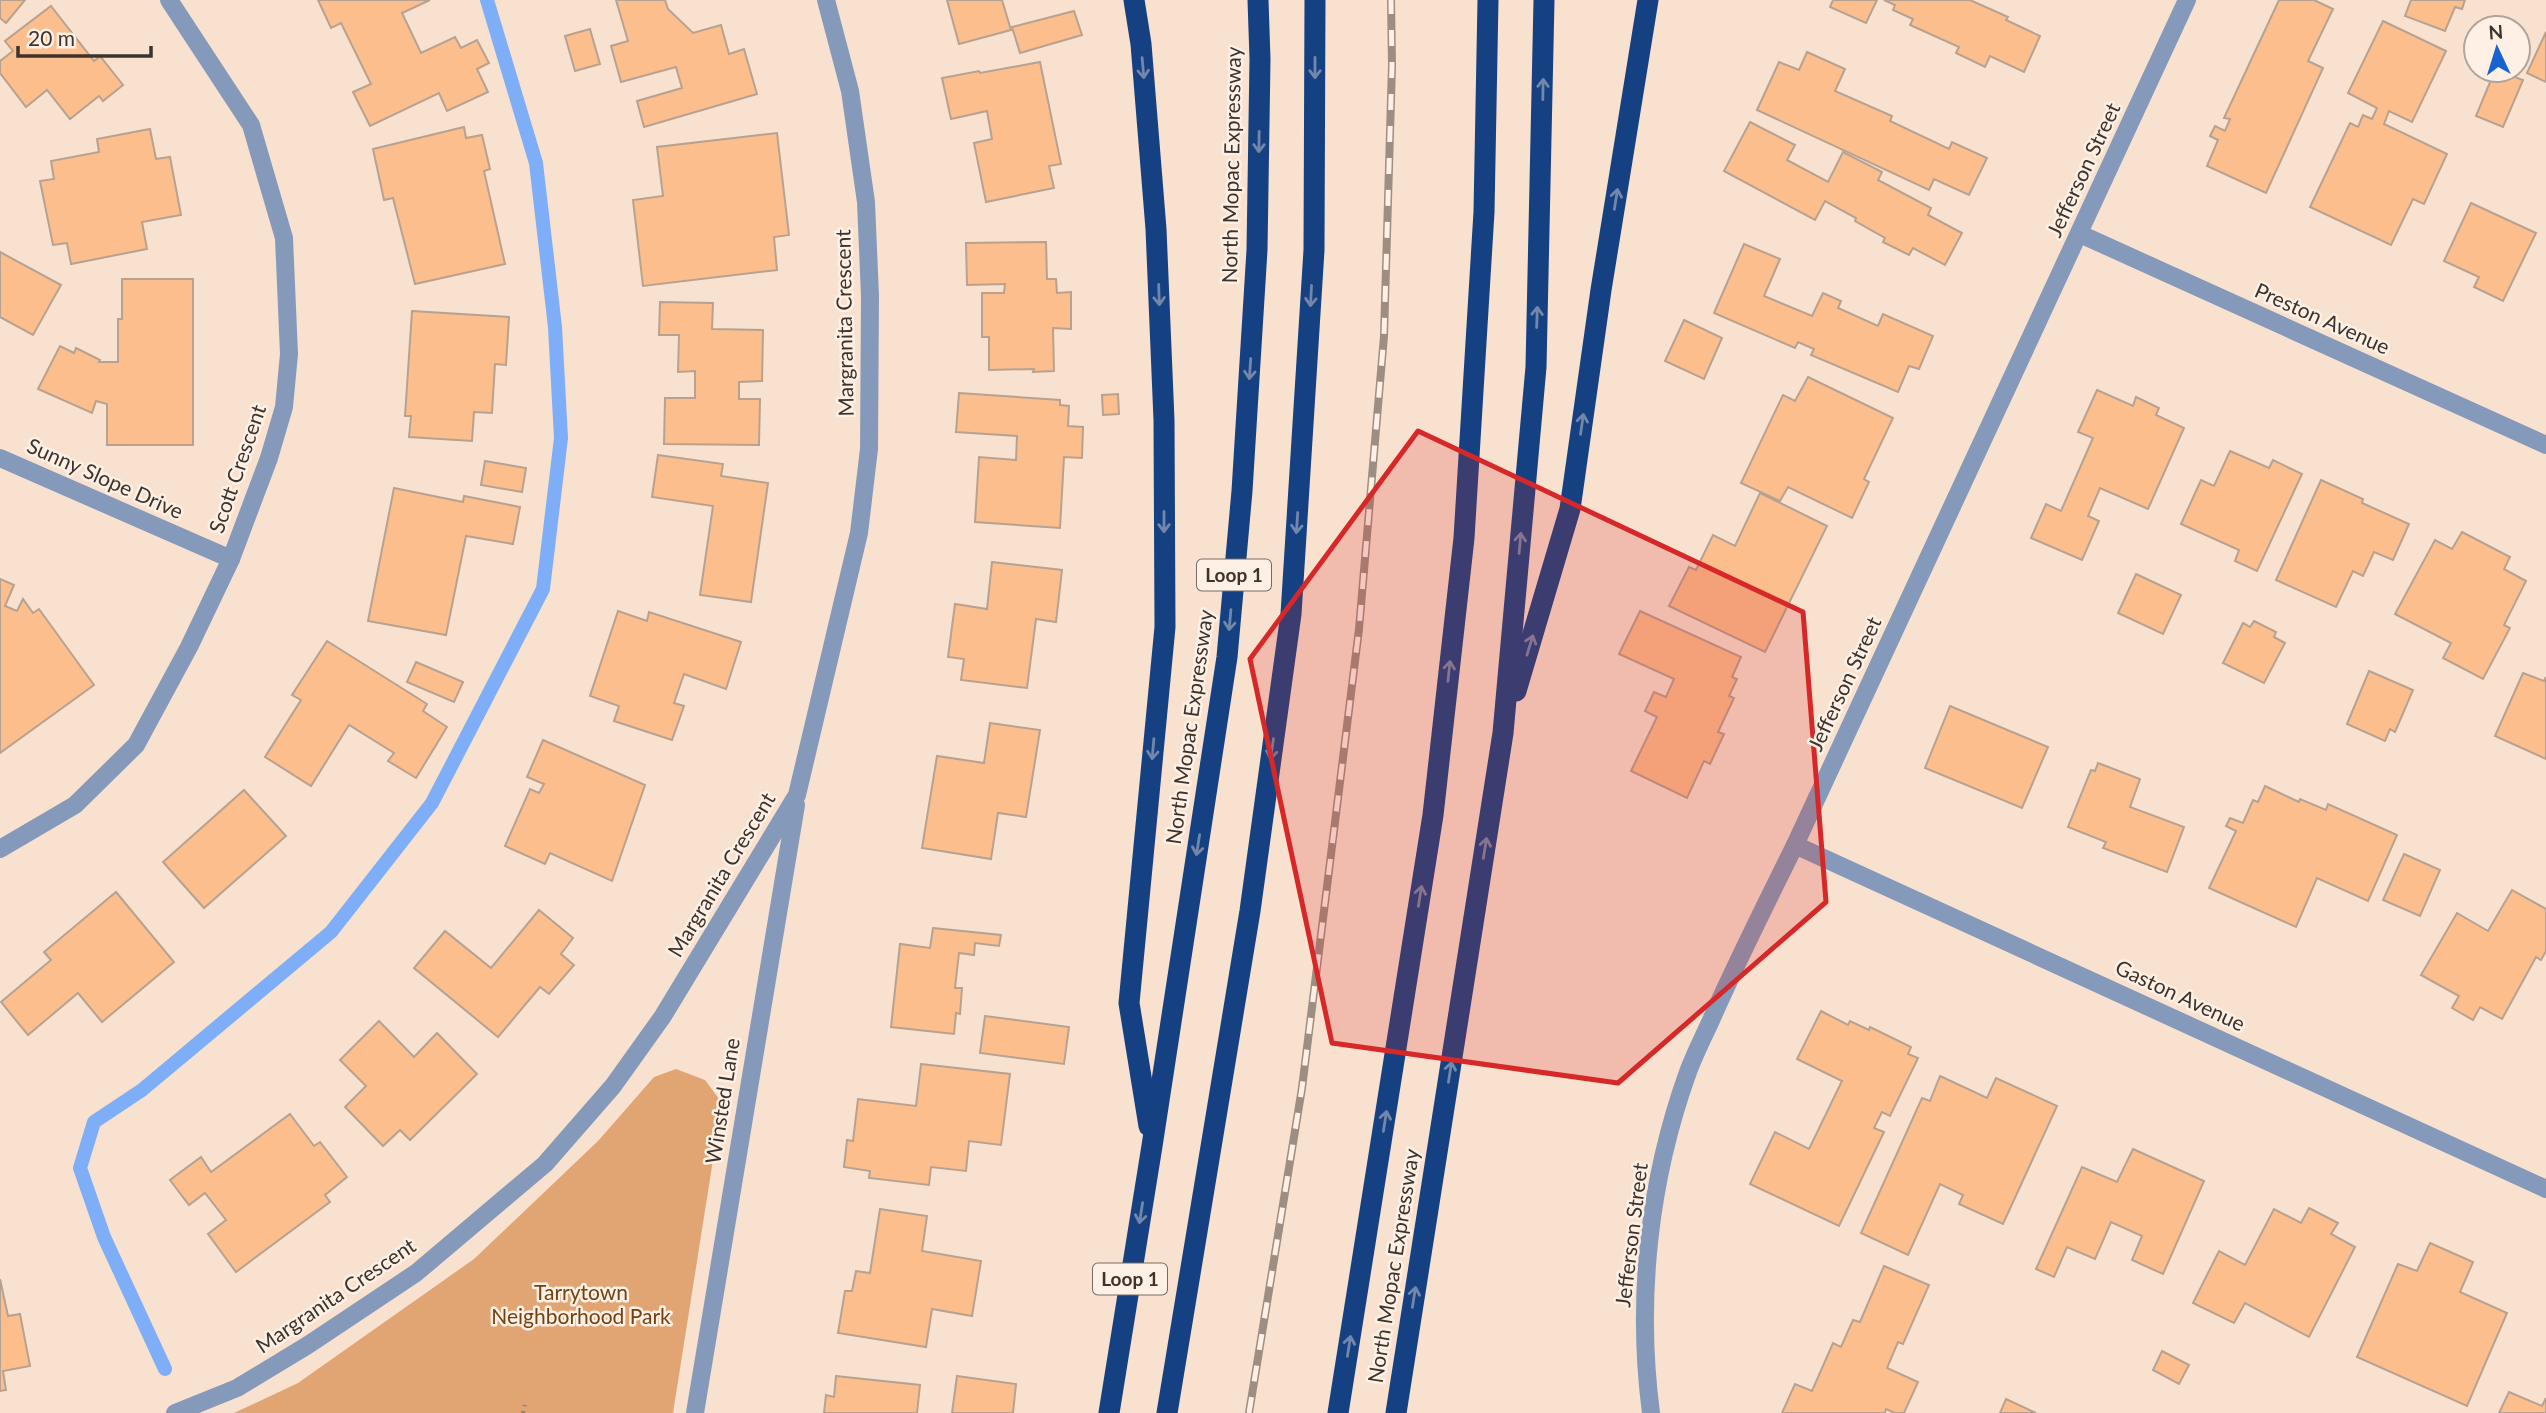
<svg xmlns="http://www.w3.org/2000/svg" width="2546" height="1413" viewBox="0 0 2546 1413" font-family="Lato,sans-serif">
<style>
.green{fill:#e1a574}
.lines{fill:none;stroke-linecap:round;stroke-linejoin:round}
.stream{stroke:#7eaef8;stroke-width:14}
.building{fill:#fcbe8d;stroke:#b7a291;stroke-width:2}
.path{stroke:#928276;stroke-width:4.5;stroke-dasharray:2 5;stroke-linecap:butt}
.minor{stroke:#859aba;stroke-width:18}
.motorway{stroke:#154182;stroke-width:21}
.rail-casing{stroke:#9e8d81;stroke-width:8}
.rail{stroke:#fef0e5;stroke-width:5;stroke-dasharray:16;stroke-linecap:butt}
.oneway{stroke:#7287aa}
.marked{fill:#d62828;fill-opacity:0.2;stroke:#d62828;stroke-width:5;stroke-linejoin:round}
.labels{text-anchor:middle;stroke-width:5;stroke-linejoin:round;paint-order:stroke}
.shield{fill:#fef0e5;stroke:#766c64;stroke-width:2}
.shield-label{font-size:19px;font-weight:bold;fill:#3c332c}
.street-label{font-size:21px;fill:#3c332c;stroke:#fef0e5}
.park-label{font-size:21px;fill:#724111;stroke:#fef0e5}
</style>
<rect width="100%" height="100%" fill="#f8e1cf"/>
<path class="green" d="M676 1069 705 1080 722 1103 673 1413H234L298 1383 474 1259 598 1141 654 1077Z"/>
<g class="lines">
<path class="stream" d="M165 1369 104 1237 80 1168 94 1122 142 1090 331 932 432 803 543 589 561 438 555 327 536 163 487 0"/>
</g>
<g class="building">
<path d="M0 0H25L6 23 0 18Z"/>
<path d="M318 0H430L402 13 421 53 455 37 461 48 477 40 489 63 477 69 488 92 447 111 439 93 370 126 353 92 371 84 341 23 331 28Z"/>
<path d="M616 0H665L668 9 693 33 721 25 729 54 744 49 757 94 644 127 637 101 682 88 676 67 621 82 611 46 628 41Z"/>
<path d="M947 0H1002L1011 30 959 44Z"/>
<path d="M1833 0H1877L1866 23 1830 7Z"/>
<path d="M1884 0H1970L2008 17 2006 20 2040 36 2024 72 1990 56 1985 67 1956 53 1959 47 1910 25 1913 19 1893 10 1895 5Z"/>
<path d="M2279 0H2314L2333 9 2308 61 2323 68 2266 193 2207 166 2218 140 2210 136 2215 126 2225 131 2230 119 2224 118Z"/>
<path d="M2411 0H2465L2462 9 2455 7 2445 31 2405 16Z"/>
<path d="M51 6 94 61 100 56 123 85 103 101 99 96 70 119 47 90 26 107 0 73V61L13 51 5 41Z"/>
<path d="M1074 11 1082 35 1020 53 1012 27Z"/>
<path d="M2383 21 2446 51 2412 122 2389 111 2384 124 2447 154 2424 204 2413 199 2391 245 2310 207 2350 123 2358 127 2363 115 2372 119 2377 108 2348 93Z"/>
<path d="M590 29 600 64 575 71 565 36Z"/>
<path d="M2546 32V82L2527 73Z"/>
<path d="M1807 52 1845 69 1835 91 1892 116 1890 121 1949 149 1952 142 1987 158 1969 195 1934 179 1929 190 1757 110 1779 62 1799 70Z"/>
<path d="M1040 62 1061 164 1049 166 1054 188 986 202 974 143 992 139 987 111 951 119 942 78 979 71 980 73Z"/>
<path d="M2495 70 2523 80 2503 127 2476 116Z"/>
<path d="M1750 122 1795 145 1787 160 1828 182 1843 152 1882 172 1878 180 1931 208 1928 215 1962 233 1945 265 1913 248 1909 255 1883 242 1885 238 1855 221 1856 218 1825 201 1815 220 1724 171Z"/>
<path d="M464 127 466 138 482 135 490 169 484 171 505 264 415 284 393 198 384 200 373 149Z"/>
<path d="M150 129 156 159 170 157 181 215 142 222 147 249 71 264 67 243 53 245 40 181 54 179 51 161 99 152 97 139Z"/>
<path d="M777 133 789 235 774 237 777 270 643 286 633 200 663 196 657 147Z"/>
<path d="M2471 203 2536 233 2503 301 2474 287 2479 277 2444 261Z"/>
<path d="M1046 242 1047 279H1056L1057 293 1071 292V329L1053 328 1054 371 1033 372 1034 369 989 370V337H982V293H1004L1005 284 967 285 966 243Z"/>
<path d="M1744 244 1780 259 1764 296 1812 316 1823 293 1841 301 1838 308 1878 326 1883 314 1933 336 1919 369 1909 366 1898 392 1811 355 1814 349 1798 342 1795 348 1714 313Z"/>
<path d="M0 252 61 285 33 335 0 317Z"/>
<path d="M122 279H193V445H107V404L96 401 92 413 38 389 60 346 74 353 76 348 100 360 99 362H118V319H122Z"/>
<path d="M660 302 713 303 712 329 763 330 762 381 739 382V399H760L759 445 664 444 665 398H695V371L678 372 679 335H659Z"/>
<path d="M412 311 509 317 506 365 495 364 492 413 474 412 472 441 409 437 411 416H405Z"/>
<path d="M1684 320 1722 338 1704 379 1665 361Z"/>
<path d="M1808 377 1893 418 1864 479 1869 482 1852 518 1788 487 1780 501 1741 483 1783 395 1795 401Z"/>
<path d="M2097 390 2133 406 2136 397 2159 408 2156 415 2184 428 2148 509 2100 488 2088 516 2099 521 2082 560 2031 538 2046 504 2061 511 2093 438 2078 432Z"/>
<path d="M959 393 1060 400V405L1069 406 1068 426 1083 427 1082 458 1064 457 1060 528 975 522 979 457 1016 460 1017 436 956 432Z"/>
<path d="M1118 394 1119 414 1103 415 1102 395Z"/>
<path d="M2230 451 2269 468 2273 460 2302 474 2257 571 2235 561 2239 550 2181 524 2201 480 2214 486Z"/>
<path d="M658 455 723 464 721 476 768 483 751 602 700 595 713 506 652 497Z"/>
<path d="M485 461 526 468 522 492 481 485Z"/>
<path d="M2321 480 2363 499 2362 503 2409 524 2393 560 2374 552 2363 576 2353 571 2336 607 2276 580Z"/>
<path d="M394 488 463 502 464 496 520 507 513 544 466 536 446 635 368 621Z"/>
<path d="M1760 493 1827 526 1765 652 1669 606 1689 567 1696 570 1713 535 1735 546Z"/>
<path d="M2462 532 2510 557 2504 569 2526 581 2504 625 2510 628 2483 679 2443 658 2451 643 2395 614 2435 540 2452 549Z"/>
<path d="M992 562 1062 570 1056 622 1036 619 1027 688 961 680 964 659 948 657 955 604 987 609Z"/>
<path d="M2136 574 2181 595 2163 634 2118 613Z"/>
<path d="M0 579 14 585 5 606 17 611 23 599 33 613 39 609 94 685 0 753Z"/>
<path d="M618 611 647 621 649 612 741 642 726 689 684 674 674 703 684 706 672 740 614 721 619 706 590 696Z"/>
<path d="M1640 611 1741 657 1732 677 1737 679 1729 696 1734 698 1718 732 1724 734 1710 764 1704 761 1687 798 1631 771 1657 717 1645 711 1654 692 1666 697 1674 679 1619 654Z"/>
<path d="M2254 621 2276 632 2274 637 2285 643 2264 683 2223 663 2243 623 2250 627Z"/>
<path d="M327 641 427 704 423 711 447 727 416 778 388 761 394 753 349 725 311 786 265 757 301 700 292 695Z"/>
<path d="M416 662 463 682 454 702 407 682Z"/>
<path d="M2369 671 2413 690 2395 732 2390 729 2385 741 2347 724Z"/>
<path d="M2523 673 2544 681 2546 677V759L2495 736Z"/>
<path d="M1950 706 2048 747 2022 808 1925 768Z"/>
<path d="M990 723 1040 730 1026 817 998 813 991 859 922 848 937 756 984 763Z"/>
<path d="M543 740 645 785 612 881 550 853 545 864 505 846 530 789 539 793 544 784 527 777Z"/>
<path d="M2098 763 2140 779 2130 807 2184 827 2167 872 2103 848 2106 842 2068 827 2091 770 2095 771Z"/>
<path d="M2265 786 2299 802 2300 799 2326 810 2328 804 2397 835 2368 901 2317 878 2296 927 2209 888 2236 831 2226 826 2230 818 2243 823 2253 800 2258 802Z"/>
<path d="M244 790 286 836 204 908 163 862Z"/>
<path d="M2404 854 2440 870 2420 916 2383 900Z"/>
<path d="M2512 890 2546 909V951L2541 960 2536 957 2502 1019 2480 1007 2473 1020 2452 1008 2459 996 2421 975 2457 913 2488 931Z"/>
<path d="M116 892 174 962 102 1022 78 993 28 1035 1 1002 51 960 44 952Z"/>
<path d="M539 910 573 938 561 954 574 965 549 994 540 987 498 1037 414 968 445 931 491 968Z"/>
<path d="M933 928 1001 935 999 946 975 943 974 955 959 953 955 988H962L960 1014 956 1013 954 1034 891 1027 900 944 930 948Z"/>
<path d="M1821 1011 1848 1025 1850 1021 1869 1030 1870 1027 1911 1047 1908 1054 1918 1058 1890 1116 1882 1112 1874 1128 1884 1132 1839 1226 1750 1184 1775 1132 1809 1149 1842 1081 1797 1059Z"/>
<path d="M985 1016 1069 1027 1064 1064 980 1053Z"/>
<path d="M379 1021 414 1057 437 1033 477 1074 410 1140 400 1130 383 1146 345 1107 366 1086 340 1060Z"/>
<path d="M921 1064 1010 1074 1001 1145 969 1141 966 1171 931 1167 929 1185 869 1178 870 1171 844 1167 847 1140 853 1141 858 1099 916 1106Z"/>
<path d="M1940 1076 1987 1098 1996 1078 2057 1106 2003 1224 1959 1204 1963 1195 1940 1184 1908 1255 1861 1233 1922 1098 1930 1101Z"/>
<path d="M290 1114 314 1146 320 1142 347 1177 325 1195 330 1202 236 1272 208 1234 226 1220 205 1193 189 1205 170 1180 201 1157 211 1172Z"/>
<path d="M2133 1149 2204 1181 2163 1274 2132 1260 2142 1236 2111 1222 2095 1259 2067 1247 2054 1277 2036 1269 2082 1167 2117 1182Z"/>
<path d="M2309 1208 2338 1223 2331 1234 2355 1247 2309 1337 2245 1303 2234 1323 2193 1303 2219 1251 2245 1265 2274 1209 2301 1223Z"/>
<path d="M880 1209 927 1216 922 1251 981 1261 972 1316 932 1309 926 1347 838 1333 845 1291H852L856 1271 870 1273Z"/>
<path d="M2430 1243 2473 1262 2460 1292 2507 1313 2467 1406 2357 1357 2398 1264 2417 1271Z"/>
<path d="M1884 1266 1929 1285 1903 1344 1898 1342 1887 1368 1918 1382 1904 1413H1895L1886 1409 1885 1413H1782L1795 1384 1812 1391 1833 1343 1841 1347 1853 1320 1860 1322Z"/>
<path d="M0 1279 8 1316 20 1314 30 1366 3 1371 6 1390 0 1391Z"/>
<path d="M2162 1351 2189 1365 2179 1384 2153 1370Z"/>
<path d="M836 1376 920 1385 917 1413H824L826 1395 834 1397Z"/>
<path d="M957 1376 1016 1384 1013 1413H952Z"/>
<path d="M2509 1392 2542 1406 2546 1398V1413H2499Z"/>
<path d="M2006 1399 2036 1413H2000Z"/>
</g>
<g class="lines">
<path class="path" d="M523 1413 525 1405"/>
<g class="minor">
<path d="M2080 234 2546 445"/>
<path d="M0 458 231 559"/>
<path d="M1795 845 2546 1189"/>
<path d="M0 849 75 805 136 745 189 647 231 559 269 458 284 407 289 354 284 238 251 125 169 0"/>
<path d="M175 1413 237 1388 308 1345 416 1273 545 1164 613 1086 663 1016 797 795 859 533 869 449 870 296 866 202 850 91 826 0"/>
<path d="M695 1413 796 805"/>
<path d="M1651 1413C1636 1299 1649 1180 1688 1072 1695 1053 1704 1036 1712 1018 1738 959 1767 902 1795 845L2187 0"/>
</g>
<g class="motorway">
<path d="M1134 0 1141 44 1156 229 1164 420 1165 627 1129 1003 1149 1126"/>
<path d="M1516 691 1570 509 1601 290 1648 0"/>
<path d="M1109 1413 1152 1146 1227 657 1242 491 1257 250 1260 59 1258 0"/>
<path d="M1167 1413 1250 911 1291 614 1314 250 1315 0"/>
<path d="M1338 1413 1433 815 1464 538 1484 212 1488 0"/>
<path d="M1396 1413 1503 733 1536 367 1544 0"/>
</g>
<g class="rail-casing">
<path id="rail" d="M1249 1413 1302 1088 1359 629 1384 336 1392 65 1391 0"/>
</g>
<use href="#rail" class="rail"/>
</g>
<defs><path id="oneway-shaft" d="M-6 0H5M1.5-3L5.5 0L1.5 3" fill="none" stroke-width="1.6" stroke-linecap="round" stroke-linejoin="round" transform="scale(1.75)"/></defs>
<g class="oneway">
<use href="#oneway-shaft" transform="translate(1143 68) rotate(85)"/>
<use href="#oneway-shaft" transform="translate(1315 68) rotate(90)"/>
<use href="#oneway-shaft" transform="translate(1543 89) rotate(-89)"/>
<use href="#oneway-shaft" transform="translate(1259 142) rotate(91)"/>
<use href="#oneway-shaft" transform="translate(1616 199) rotate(-81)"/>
<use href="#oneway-shaft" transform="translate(1159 295) rotate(88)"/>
<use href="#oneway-shaft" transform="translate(1311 296) rotate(93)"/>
<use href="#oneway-shaft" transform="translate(1537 317) rotate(-88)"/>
<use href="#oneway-shaft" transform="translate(1250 369) rotate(94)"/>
<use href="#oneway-shaft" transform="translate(1582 424) rotate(-82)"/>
<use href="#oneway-shaft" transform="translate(1164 522) rotate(90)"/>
<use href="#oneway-shaft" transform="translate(1297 523) rotate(94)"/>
<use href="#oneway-shaft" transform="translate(1520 543) rotate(-85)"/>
<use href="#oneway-shaft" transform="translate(1230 620) rotate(95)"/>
<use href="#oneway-shaft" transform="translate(1530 645) rotate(-73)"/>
<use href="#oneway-shaft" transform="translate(1449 671) rotate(-84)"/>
<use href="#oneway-shaft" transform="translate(1153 749) rotate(95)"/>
<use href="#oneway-shaft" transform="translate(1272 749) rotate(98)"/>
<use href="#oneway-shaft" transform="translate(1198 845) rotate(99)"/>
<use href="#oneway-shaft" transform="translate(1485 848) rotate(-81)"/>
<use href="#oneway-shaft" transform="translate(1420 896) rotate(-81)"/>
<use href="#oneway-shaft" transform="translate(1450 1072) rotate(-81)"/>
<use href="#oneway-shaft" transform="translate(1385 1121) rotate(-81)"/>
<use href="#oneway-shaft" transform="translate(1141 1213) rotate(99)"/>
<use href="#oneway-shaft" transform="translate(1414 1297) rotate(-81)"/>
<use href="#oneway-shaft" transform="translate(1349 1346) rotate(-81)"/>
</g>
<path class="marked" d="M1418 431 1803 612 1826 902 1618 1083 1332 1043 1250 659Z"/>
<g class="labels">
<g class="shield">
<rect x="1197" y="559.5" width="74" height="31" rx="5"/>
<rect x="1093" y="1263.5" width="74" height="31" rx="5"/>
</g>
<g class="shield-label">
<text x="1234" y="582">Loop 1</text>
<text x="1130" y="1286">Loop 1</text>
</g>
<g class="street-label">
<text transform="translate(1232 165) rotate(-89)" y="7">North Mopac Expressway</text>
<text transform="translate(2084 170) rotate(-65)" y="7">Jefferson Street</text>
<text transform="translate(2322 319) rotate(24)" y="7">Preston Avenue</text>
<text transform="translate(845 323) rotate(-91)" y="7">Margranita Crescent</text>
<text transform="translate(238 469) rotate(-71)" y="7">Scott Crescent</text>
<text transform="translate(105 479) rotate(24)" y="7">Sunny Slope Drive</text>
<text transform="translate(1845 684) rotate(-65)" y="7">Jefferson Street</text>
<text transform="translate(1190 727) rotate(-82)" y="7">North Mopac Expressway</text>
<text transform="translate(722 875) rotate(-59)" y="7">Margranita Crescent</text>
<text transform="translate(2180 996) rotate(25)" y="7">Gaston Avenue</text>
<text transform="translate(723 1101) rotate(-81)" y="7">Winsted Lane</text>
<text transform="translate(1632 1235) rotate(-83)" y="7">Jefferson Street</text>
<text transform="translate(1394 1266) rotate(-81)" y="7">North Mopac Expressway</text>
<text transform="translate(336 1296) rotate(-34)" y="7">Margranita Crescent</text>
</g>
<g class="park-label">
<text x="581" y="1300">Tarrytown<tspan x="581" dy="24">Neighborhood Park</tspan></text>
</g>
</g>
<g transform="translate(2497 49) rotate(356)"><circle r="33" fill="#fef0e5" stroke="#b0a49b" stroke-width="2"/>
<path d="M0-5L12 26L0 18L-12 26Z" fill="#1864cf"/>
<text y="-10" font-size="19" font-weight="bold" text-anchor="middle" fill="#3c332c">N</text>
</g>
<path d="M18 46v10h133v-10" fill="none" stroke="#3c332c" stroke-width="3.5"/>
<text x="28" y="46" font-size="21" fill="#3c332c" stroke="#fef0e5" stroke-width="5" paint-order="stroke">20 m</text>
</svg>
